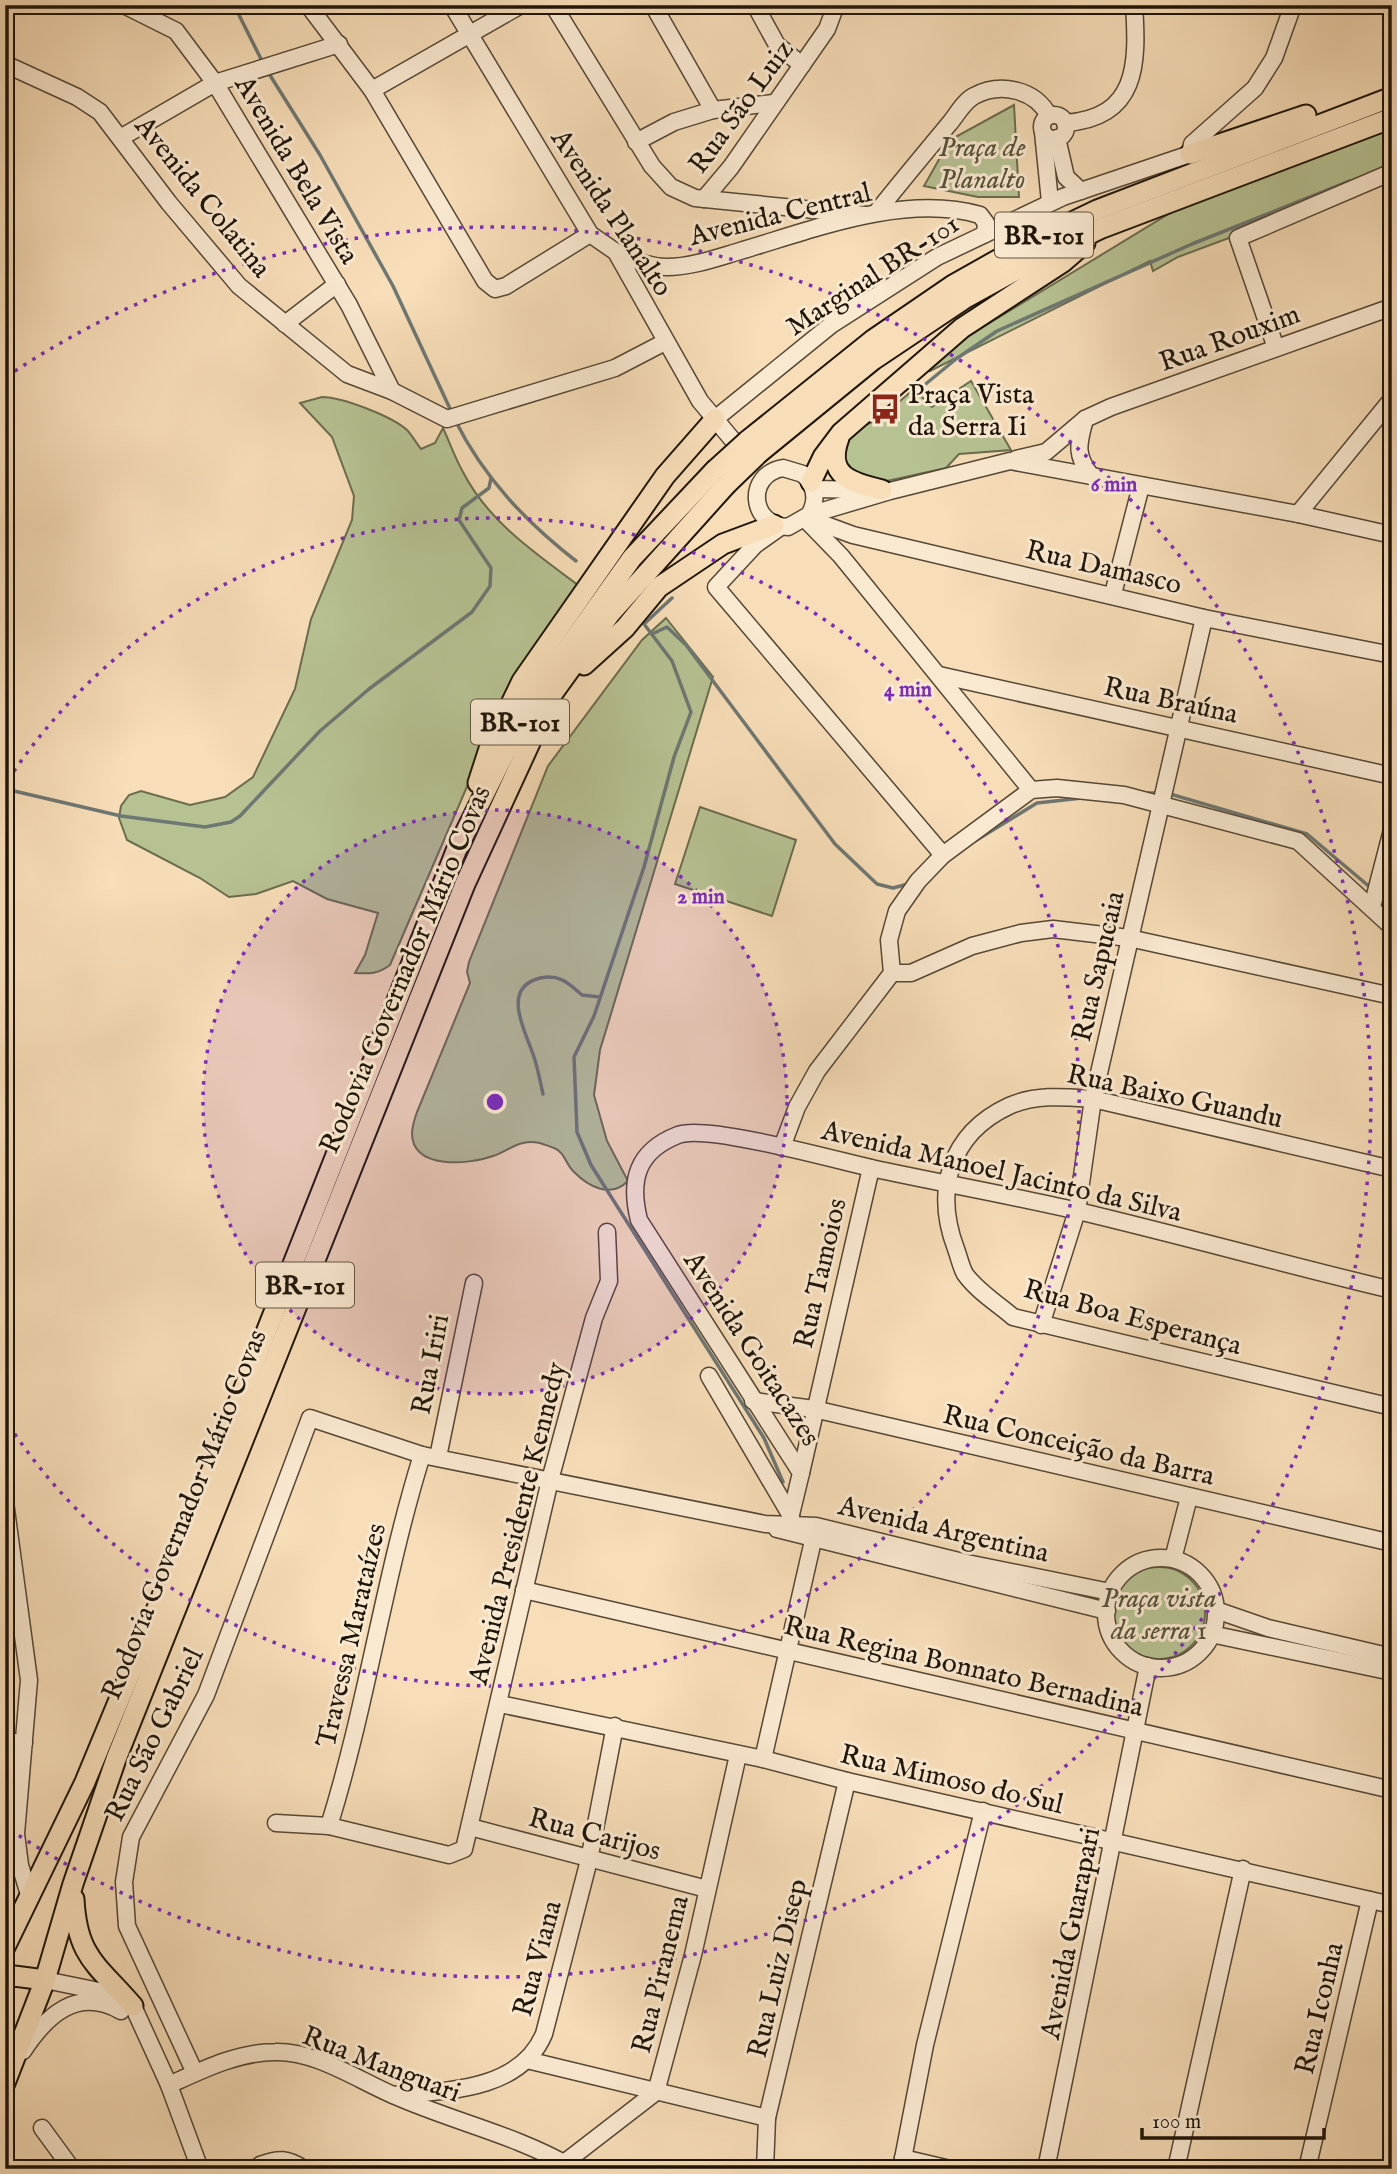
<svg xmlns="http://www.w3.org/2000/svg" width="1397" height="2174" viewBox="0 0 1397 2174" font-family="'IM FELL English',serif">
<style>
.green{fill:#b7c293;stroke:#6a6c4e;stroke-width:2}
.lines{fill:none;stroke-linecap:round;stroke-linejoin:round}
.stream{stroke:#6d7773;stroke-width:3.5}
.minor-casing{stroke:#544735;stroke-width:19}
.major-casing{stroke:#1e1509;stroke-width:23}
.minor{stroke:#fae9d1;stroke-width:16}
.major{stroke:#f7ddb8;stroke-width:19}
.major-bridge-casing{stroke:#1e1509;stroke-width:23;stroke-linecap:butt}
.major-bridge{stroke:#f7ddb8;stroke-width:19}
.ring{fill:none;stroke:#7b2cbf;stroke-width:3.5;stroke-dasharray:3.5 7}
.labels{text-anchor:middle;stroke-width:6;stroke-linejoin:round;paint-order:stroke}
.shield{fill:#fae9d1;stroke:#605545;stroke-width:2}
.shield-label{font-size:26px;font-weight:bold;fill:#1e1509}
.street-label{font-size:28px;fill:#1e1509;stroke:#fae9d1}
.park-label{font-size:28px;font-style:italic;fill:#545239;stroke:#fae9d1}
.poi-label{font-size:28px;fill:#1e1509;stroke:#fae9d1;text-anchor:start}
.centre{fill:#7b2cbf;stroke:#fae9d1;stroke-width:3.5}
.ring-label{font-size:21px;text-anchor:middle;font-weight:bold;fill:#7b2cbf;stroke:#fae9d1;stroke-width:6;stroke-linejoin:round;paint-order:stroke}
</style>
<rect width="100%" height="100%" fill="#f7ddb8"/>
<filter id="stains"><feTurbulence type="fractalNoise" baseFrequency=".00286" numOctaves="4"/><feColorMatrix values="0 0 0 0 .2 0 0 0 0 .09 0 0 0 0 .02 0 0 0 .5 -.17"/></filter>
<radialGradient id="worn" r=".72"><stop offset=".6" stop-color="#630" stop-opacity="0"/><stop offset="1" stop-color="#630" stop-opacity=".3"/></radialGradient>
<g class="green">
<path d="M1014 105 1019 197H978L924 186 950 140Z"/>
<path d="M1392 121V177L1178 257 1153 271 1150 261 930 371 927 361 1226 179Z"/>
<path d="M971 381 1011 450 959 454 946 468 887 481 863 480 845 464 843 449 852 431 879 419 914 389 932 407Z"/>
<path d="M322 397C342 397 394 417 408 431 413 437 417 444 421 449L435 443 443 428C450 443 455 458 463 472 489 523 538 555 582 588L507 694 390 965C378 974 370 974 355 973L365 955 378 913 327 899 293 881 256 894 229 897 200 878 127 840 119 818 121 806 129 795 141 791 190 805 225 797 253 777 295 689 311 619 352 520 354 496 332 437 300 403Z"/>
<path d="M666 618 713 677 600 1050 594 1095 607 1141 628 1181C610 1199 588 1186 574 1172 566 1165 565 1152 554 1148 543 1144 535 1140 523 1143 513 1145 503 1153 493 1156 471 1164 412 1171 412 1133 412 1126 415 1118 417 1112L470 983 467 972 469 962 548 766 642 640Z"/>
<path d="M700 807 796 840 772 916 675 884Z"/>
<circle cx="1159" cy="1613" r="46"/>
</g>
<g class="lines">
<g class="stream">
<path d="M234 5 263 63"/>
<path d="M268 72 320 155 393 286 452 413"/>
<path d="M922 387 956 359 997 331 1192 244 1350 181"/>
<path d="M455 420C484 478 526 522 576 561"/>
<path d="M672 598 644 624 672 661 691 712 674 757 644 867 594 1016 574 1057 577 1132 591 1165 764 1438 783 1482"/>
<path d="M652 634 667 627 686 645 835 844 877 884 893 888 908 884"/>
<path d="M1143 793H1160"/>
<path d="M1170 794 1307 834 1371 888"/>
<path d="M5 802 14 791 121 816 205 827 231 822 240 816 320 731 369 689 472 612 490 586 491 568 459 520 462 508 489 488 491 478"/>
<path d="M975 841 1037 803 1082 798"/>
<path d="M1381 896 1392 903"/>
<path d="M543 1094C540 1081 538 1069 534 1057 527 1034 499 988 540 978 560 974 568 983 582 995L600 997"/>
</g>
<g class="minor-casing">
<g id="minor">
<path d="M124 5 176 31 215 83 349 305 392 391"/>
<path d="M308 5 372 90 485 281 495 289 506 286 590 234"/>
<path d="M452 5 590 234 616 252 700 401 746 456"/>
<path d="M553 5 652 166 671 187 695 198 865 215"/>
<path d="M653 5 713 110 773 103"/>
<path d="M755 5 777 45 802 65"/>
<path d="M5 64 77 97 100 112 169 203 239 286 347 374 392 391 447 419 615 368 665 342"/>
<path d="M372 90 521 5"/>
<circle cx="1054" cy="127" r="12"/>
<path d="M1065 123C1138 118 1138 64 1134 5"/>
<path d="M1043 132 1050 202"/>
<path d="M122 137 215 83 339 44"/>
<path d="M1057 138 1066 177 1081 191"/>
<path d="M636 142 674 122 713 110"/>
<path d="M704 199 731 167 827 29 836 5"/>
<path d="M876 213C900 183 924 154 949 124 956 116 964 101 974 96 1000 82 1035 89 1049 116"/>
<path d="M616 252C632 259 648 267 667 267 691 267 716 258 740 251 812 230 904 193 980 215L986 223 985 234"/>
<path d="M285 324 337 284"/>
<path d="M1276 348 1238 238 1392 172"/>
<path d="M715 419 831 325 937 257 1063 197 1190 154 1192 144 1255 88 1274 58 1293 5"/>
<path d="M1085 419C1078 445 1075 454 1091 476"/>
<path d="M1016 459 1046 452 1085 419 1111 407 1392 307"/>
<path d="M814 489 867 490"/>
<path d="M1298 514 1392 399"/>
<path d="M809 515C818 500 816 486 803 474L783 468C745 475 750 526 788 527L809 515 890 491 1010 461 1298 514 1392 535"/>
<path d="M807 518 853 535 1204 618 1392 655"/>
<path d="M807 521 841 556 1031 790"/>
<path d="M779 528 755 545 716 587 943 855"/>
<path d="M1113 594 1141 486"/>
<path d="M939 675 1392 776"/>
<path d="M1372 907 1392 830"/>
<path d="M892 973H911L972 946 1021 933 1053 929 1129 938 1392 996"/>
<path d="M782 1147 797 1107 817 1071 892 973 889 940 897 911 918 881 943 855 1031 790 1057 788 1124 795 1298 841 1392 927"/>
<path d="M1392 1169 1093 1099C1065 1097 1036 1094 1009 1106 949 1134 934 1191 956 1249 959 1257 961 1267 965 1274 977 1291 998 1304 1013 1317L1392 1407"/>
<path d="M1041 1325 1077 1211 1093 1099 1204 618"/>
<path d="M709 1376 791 1516"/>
<path d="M753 1401 814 1409 1392 1543"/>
<path d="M438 1457 474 1283"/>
<path d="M801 1473 871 1168"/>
<path d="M5 1502 29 1680 16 1834 20 1865 30 1898"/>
<path d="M777 1529 1107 1611"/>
<path d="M787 1531 801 1473 639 1220C629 1180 637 1151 678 1135 706 1124 836 1160 871 1168 940 1183 1009 1195 1078 1211 1183 1236 1287 1265 1392 1290"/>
<circle cx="1161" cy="1613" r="55"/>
<path d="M1173 1559 1189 1497"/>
<path d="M524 1590 1392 1790"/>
<path d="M1216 1610 1268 1628 1392 1657"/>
<path d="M1211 1634 1392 1672"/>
<path d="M500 1704 763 1759 847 1781 1392 1905"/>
<path d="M5 1741 24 1743"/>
<path d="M763 1759 815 1532"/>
<path d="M276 1823 329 1826 449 1855 464 1849 550 1480 594 1318 609 1281 607 1232"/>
<path d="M329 1826C367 1704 384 1577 422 1455"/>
<path d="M470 1827 707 1889"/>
<path d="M45 1980 104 1992 133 2006 169 2085 200 2169"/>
<path d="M23 2051C46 2016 77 1986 121 2011"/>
<path d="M527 2060 767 2118"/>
<path d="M195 2073 127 1926 124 1882 131 1837 206 1695 310 1418 422 1455 765 1524 816 1526 967 1563 1110 1592"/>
<path d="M169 2085C202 2070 238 2052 275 2052 316 2051 356 2079 393 2095 451 2121 516 2135 571 2167"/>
<path d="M393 2095C446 2091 520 2091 544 2034L589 1860 615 1726"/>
<path d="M42 2128 72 2169"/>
<path d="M903 2158 950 2169"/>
<path d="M564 2163 656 2092 693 1955 738 1755"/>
<path d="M260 2165C279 2158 287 2158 304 2169"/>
<path d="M765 2169 767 2118 847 1781"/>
<path d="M901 2169 925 2045 983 1811"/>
<path d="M1046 2169 1148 1666"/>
<path d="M1176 2169 1243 1869"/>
<path d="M1307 2169 1370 1900"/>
</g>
</g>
<g class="major-casing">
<g id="major">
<path d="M1190 154 1306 115"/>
<path d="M839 438C825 476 852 483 882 490"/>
<path d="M747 441 874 339 953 285 1024 245 1097 210 1392 97"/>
<path d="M759 453 873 360 964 299 1033 261 1102 228 1392 118"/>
<path d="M811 482 823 457 841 433 962 328 1063 262 1085 243"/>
<path d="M584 665 625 628 659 587 723 544 774 525"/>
<path d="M478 783 489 749 522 681 665 476 715 419"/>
<path d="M74 1899C77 1958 98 1965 133 2006"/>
<path d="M5 1947 85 1782 160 1601 456 851 532 698 632 558 715 470"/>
<path d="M5 1979 14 1976 45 1980"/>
<path d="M5 2083 45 1980 73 1884 116 1759 465 884 540 721 553 693 610 614 726 485"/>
</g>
</g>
<use href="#minor" class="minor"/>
<use href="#major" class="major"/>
<g class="major-bridge-casing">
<g id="major-bridge">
<path d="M715 470 747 441"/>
<path d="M726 485 759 453"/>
</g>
</g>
<use href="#major-bridge" class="major-bridge"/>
</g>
<circle cx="495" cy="1102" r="292" fill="#7b2cbf" fill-opacity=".12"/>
<g class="ring">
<circle cx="495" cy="1102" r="292"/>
<path d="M8 780A584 584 0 1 1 8 1424"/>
<path d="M6 377A875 875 0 1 1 6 1827"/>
</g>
<defs>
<g id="bus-bare" transform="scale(2.415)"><path d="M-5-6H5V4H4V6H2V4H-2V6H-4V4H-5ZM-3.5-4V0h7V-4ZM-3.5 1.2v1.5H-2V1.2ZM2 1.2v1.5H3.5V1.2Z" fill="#8f2418" stroke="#fae9d1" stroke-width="2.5" paint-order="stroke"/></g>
</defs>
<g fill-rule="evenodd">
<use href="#bus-bare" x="885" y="409"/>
</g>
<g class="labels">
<g class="shield">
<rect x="995" y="212.5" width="98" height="45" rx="5"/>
<rect x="471" y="699.5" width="98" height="45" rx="5"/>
<rect x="256" y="1262.5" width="98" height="45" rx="5"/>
</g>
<g class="shield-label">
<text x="1044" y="244">BR-101</text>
<text x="520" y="731">BR-101</text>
<text x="305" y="1294">BR-101</text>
</g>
<g class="street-label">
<text transform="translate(740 106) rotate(-54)" y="10">Rua São Luiz</text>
<text transform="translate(298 169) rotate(59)" y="10">Avenida Bela Vista</text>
<text transform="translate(204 196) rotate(51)" y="10">Avenida Colatina</text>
<text transform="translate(613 212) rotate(56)" y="10">Avenida Planalto</text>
<text transform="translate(780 213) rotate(-14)" y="10">Avenida Central</text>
<text transform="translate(872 274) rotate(-33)" y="10">Marginal BR-101</text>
<text transform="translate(1229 337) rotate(-20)" y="10">Rua Rouxim</text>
<text transform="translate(1104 566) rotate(13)" y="10">Rua Damasco</text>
<text transform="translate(1171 699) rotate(12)" y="10">Rua Braúna</text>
<text transform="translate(1097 966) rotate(-77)" y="10">Rua Sapucaia</text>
<text transform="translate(404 969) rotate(-67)" y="10">Rodovia Governador Mário Covas</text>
<text transform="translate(1175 1095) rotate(12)" y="10">Rua Baixo Guandu</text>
<text transform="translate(1002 1170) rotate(13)" y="10">Avenida Manoel Jacinto da Silva</text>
<text transform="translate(819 1273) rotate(-77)" y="10">Rua Tamoios</text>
<text transform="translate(1133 1316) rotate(15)" y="10">Rua Boa Esperança</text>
<text transform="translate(753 1348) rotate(57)" y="10">Avenida Goitacazes</text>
<text transform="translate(429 1364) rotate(-79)" y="10">Rua Iriri</text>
<text transform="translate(1079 1444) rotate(13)" y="10">Rua Conceição da Barra</text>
<text transform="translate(183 1514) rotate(-68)" y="10">Rodovia Governador Mário Covas</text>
<text transform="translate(516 1523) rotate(-76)" y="10">Avenida Presidente Kennedy</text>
<text transform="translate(944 1528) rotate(13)" y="10">Avenida Argentina</text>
<text transform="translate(350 1635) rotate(-77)" y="10">Travessa Marataízes</text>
<text transform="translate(964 1665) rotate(13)" y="10">Rua Regina Bonnato Bernadina</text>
<text transform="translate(153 1734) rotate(-64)" y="10">Rua São Gabriel</text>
<text transform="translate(952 1778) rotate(13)" y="10">Rua Mimoso do Sul</text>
<text transform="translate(595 1833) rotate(15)" y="10">Rua Carijos</text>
<text transform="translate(1069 1933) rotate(-79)" y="10">Avenida Guarapari</text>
<text transform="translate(536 1958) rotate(-75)" y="10">Rua Viana</text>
<text transform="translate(776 1968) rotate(-77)" y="10">Rua Luiz Disep</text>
<text transform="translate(659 1974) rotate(-76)" y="10">Rua Piranema</text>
<text transform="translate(1318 2008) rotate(-77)" y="10">Rua Iconha</text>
<text transform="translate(382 2063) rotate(21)" y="10">Rua Manguari</text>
</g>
<g class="park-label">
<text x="982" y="156">Praça de<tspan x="982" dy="32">Planalto</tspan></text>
<text x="1159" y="1607">Praça vista<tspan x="1159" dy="32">da serra 1</tspan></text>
</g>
<g class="poi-label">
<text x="908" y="403">Praça Vista<tspan x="908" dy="32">da Serra Ii</tspan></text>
</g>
</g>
<circle cx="495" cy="1102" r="10" class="centre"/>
<g class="ring-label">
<text x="1114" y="491">6 min</text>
<text x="908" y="696">4 min</text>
<text x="701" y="903">2 min</text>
</g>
<rect width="1397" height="2174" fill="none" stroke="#f7ddb8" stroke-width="28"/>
<rect x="7" y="7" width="1383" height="2160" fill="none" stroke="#1e1509" stroke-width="3.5"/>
<rect x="14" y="14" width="1369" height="2146" fill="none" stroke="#1e1509" stroke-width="2"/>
<path d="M1142 2128v10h182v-10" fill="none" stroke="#1e1509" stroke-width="3.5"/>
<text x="1152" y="2128" font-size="21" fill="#1e1509" stroke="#fae9d1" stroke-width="5" paint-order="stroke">100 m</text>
<rect width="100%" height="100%" filter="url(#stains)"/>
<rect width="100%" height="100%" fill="url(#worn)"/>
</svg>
